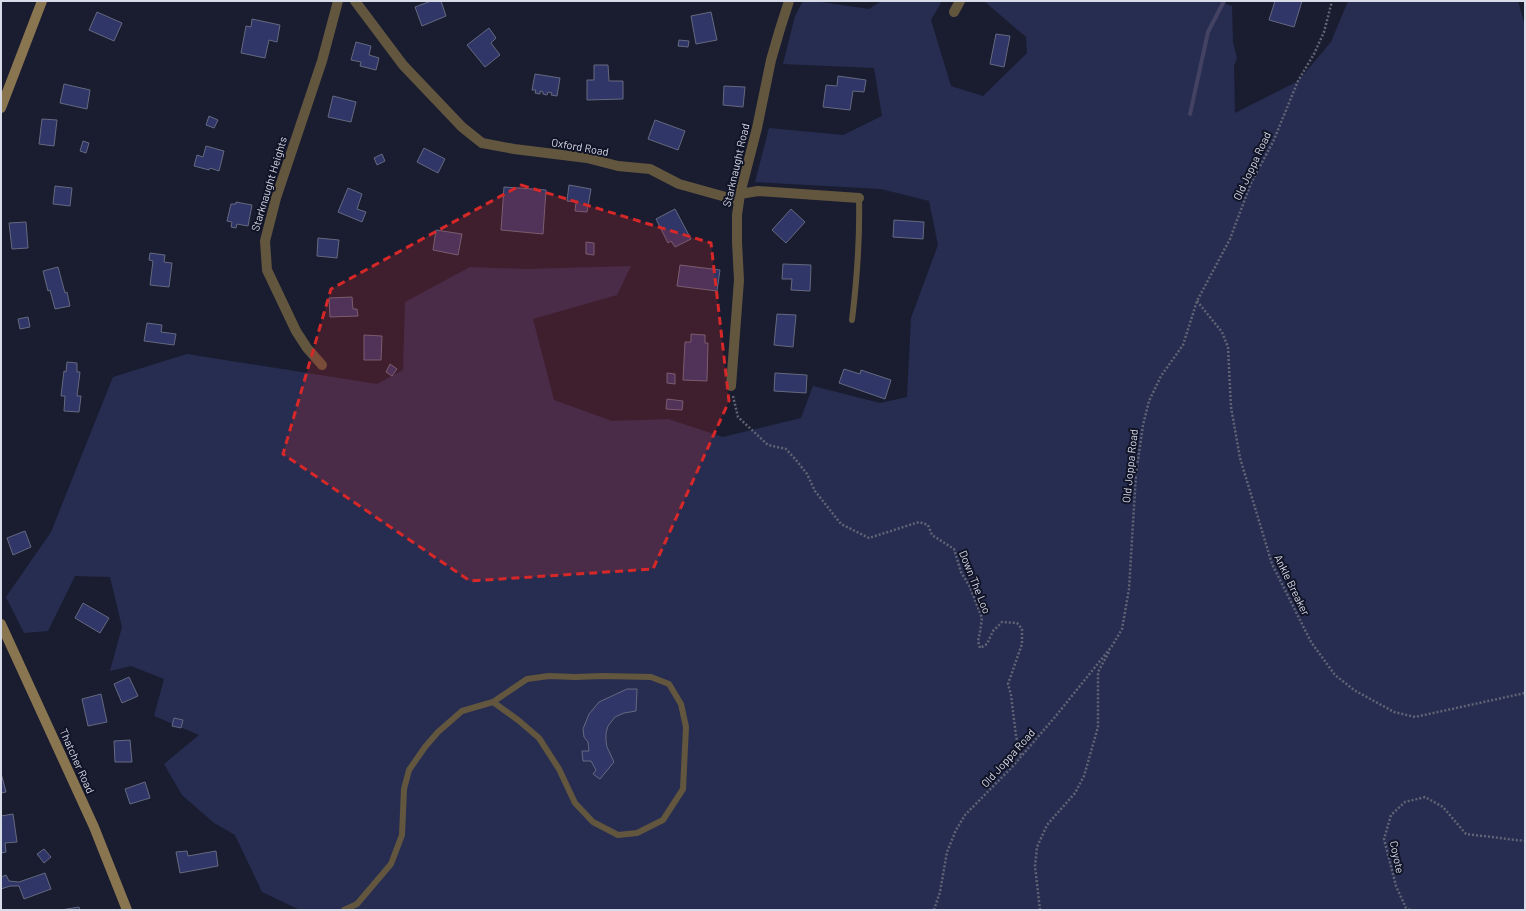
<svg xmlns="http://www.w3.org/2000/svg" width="1526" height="911" viewBox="0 0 1526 911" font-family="Barlow,sans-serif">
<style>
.green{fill:#272d51}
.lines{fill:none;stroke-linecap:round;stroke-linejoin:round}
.stream{stroke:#444262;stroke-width:4}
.building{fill:#303667;stroke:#646980}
.path{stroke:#616474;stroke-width:2.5;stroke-dasharray:2 2;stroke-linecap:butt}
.lane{stroke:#62563f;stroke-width:6}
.street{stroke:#62563f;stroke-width:10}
.secondary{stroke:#897550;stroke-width:10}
.marked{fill:#d62828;fill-opacity:0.2;stroke:#d62828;stroke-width:3;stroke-dasharray:8 5;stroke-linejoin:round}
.labels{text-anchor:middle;stroke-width:4;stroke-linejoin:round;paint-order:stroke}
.street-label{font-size:11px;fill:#d8dbe8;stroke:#111426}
</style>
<rect width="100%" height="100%" fill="#1a1d30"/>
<path class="green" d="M803 1H814L869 9 881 1H942L931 20 951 86 983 96 1027 53 1026 37 984 1H1221V2L1232 6 1233 42 1237 58 1234 66 1235 113 1298 81 1331 42 1348 1H1518L1525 26V910H300L262 892 235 835 214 823 182 795 164 764 199 735 154 716 164 679 131 666 110 671 122 627 110 577 75 576 48 631 24 633 6 597 51 532 113 377 187 354 377 384 403 370 405 302 470 267 527 269 631 266 617 295 533 319 554 400 612 421 668 419 723 437 801 418 813 386 880 403 907 397 911 318 938 245 929 201 881 189 755 182 769 128 843 135 882 116 874 68 783 64 795 16Z"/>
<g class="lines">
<path class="stream" d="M1190 114 1208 32 1224 1"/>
</g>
<g class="building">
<path d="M431 1H441L446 16 422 26 415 7Z"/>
<path d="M1275 1H1302L1294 27 1269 20Z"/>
<path d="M97 12 122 23 114 41 89 30Z"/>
<path d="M711 12 717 40 696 44 691 16Z"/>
<path d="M252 19 280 25 277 42 269 40 265 58 241 53 246 26 251 27Z"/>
<path d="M489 28 496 38 491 43 500 55 485 67 467 45Z"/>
<path d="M996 34 1010 36 1004 67 990 64Z"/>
<path d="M679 40 689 41 688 47 678 46Z"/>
<path d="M356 42 371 46 369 55 379 58 376 70 360 66 361 62 351 60Z"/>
<path d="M594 65H608L609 81H623V99L587 100V80H594Z"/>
<path d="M535 74 560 78 557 96 551 95 552 93 548 92 547 95 543 94V92L540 91V94L535 93 536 90H532Z"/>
<path d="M838 76 866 80 864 92 853 91 850 110 823 107 826 85 837 86Z"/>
<path d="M64 84 90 90 87 109 60 103Z"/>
<path d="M724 86 745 87 743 107 723 105Z"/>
<path d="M333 96 356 102 351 122 328 117Z"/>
<path d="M209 116 218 120 214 128 206 125Z"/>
<path d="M42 119 57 120 54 146 39 144Z"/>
<path d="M655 120 685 131 678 150 648 139Z"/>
<path d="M83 141 89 143 86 153 80 151Z"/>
<path d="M206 146 224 151 219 171 210 168 209 170 194 166 197 155 203 157Z"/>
<path d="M424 148 445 159 438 173 417 162Z"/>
<path d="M382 154 385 161 377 165 374 158Z"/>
<path d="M569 185 591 189 587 212 575 211 576 202 567 201Z"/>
<path d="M55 186 72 188 70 206 53 204Z"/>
<path d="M504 187 546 190 543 234 501 230Z"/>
<path d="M348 188 362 194 357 209 366 212 362 222 338 212Z"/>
<path d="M236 202 252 205 248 226 237 224 236 228 231 227 232 222 227 221 231 204H236Z"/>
<path d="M675 209 691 239 675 247 671 241 668 243 656 219Z"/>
<path d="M791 209 805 222 786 243 772 230Z"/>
<path d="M894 220 924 222 923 239 893 237Z"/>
<path d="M26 222 28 248 12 249 9 223Z"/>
<path d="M436 230 462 234 458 255 433 250Z"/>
<path d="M318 238 339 240 337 258 317 256Z"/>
<path d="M586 242 594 243V255L586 254Z"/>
<path d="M150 253 165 255 164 262 172 263 169 287 150 285 153 261 149 260Z"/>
<path d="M783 264 811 265 810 291 791 290 792 279H782Z"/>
<path d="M680 265 720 270 717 291 677 286Z"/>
<path d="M58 267 65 293 67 292 70 306 55 309 50 290 48 291 43 271Z"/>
<path d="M352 297 353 309H357L358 316 330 317 329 298Z"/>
<path d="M777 314 796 315 793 347 774 345Z"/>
<path d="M28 317 30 327 20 329 18 319Z"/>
<path d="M147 323 162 325 161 332 176 334 174 345 144 341Z"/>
<path d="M691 334 705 335V343H708L707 381 683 380 685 342H691Z"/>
<path d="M364 335 382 336 381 360H364Z"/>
<path d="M67 362 77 363V372H80L77 396H81L79 412 64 411 65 396H61L64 371 66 372Z"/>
<path d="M390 364 397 369 392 376 386 372Z"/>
<path d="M844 369 860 374 861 370 891 380 885 399 839 383Z"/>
<path d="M667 373 675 374V384L667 383Z"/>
<path d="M775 373 807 375 806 393 774 391Z"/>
<path d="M667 399 683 401 682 410 666 409Z"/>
<path d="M25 531 31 547 13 555 7 538Z"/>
<path d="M83 603 109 618 100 633 75 618Z"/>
<path d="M129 677 138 696 122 703 114 684Z"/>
<path d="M627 689H637L636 711 624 713 615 717 608 726 606 733V741L607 747 614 762 600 779 593 774 596 770 591 761H583L582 751H589L588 742 584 737 583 729 589 714 599 702Z"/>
<path d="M101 694 107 722 88 726 82 699Z"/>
<path d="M174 718 183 720 181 728 172 726Z"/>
<path d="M130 740 132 762H115L114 741Z"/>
<path d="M1 773 6 792 1 793Z"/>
<path d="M145 782 150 798 130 804 125 789Z"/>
<path d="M13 814 17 842 5 843 6 852 1 853V816Z"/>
<path d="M44 849 51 857 44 863 37 854Z"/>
<path d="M187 851 188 856 216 851 218 866 180 873 176 852Z"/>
<path d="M45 873 51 889 24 899 19 886H10L1 889V877L6 875 9 881 19 882Z"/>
<path d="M79 907 80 910H61Z"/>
</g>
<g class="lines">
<g class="path">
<path d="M1197 301 1222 332 1228 347 1231 407 1240 458 1272 564 1311 642 1335 675 1354 690 1394 712 1415 717 1525 693"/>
<path d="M733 396 738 417 768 445 786 449 796 460 807 474 815 491 841 524 869 538 919 522 928 525 932 535 954 549 961 572 970 587 982 618 980 632 978 641 980 648 987 644 993 631 1002 622 1017 623 1022 629V644L1008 684 1011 695 1016 736 1021 757"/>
<path d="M934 910 940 892 947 852 956 830 965 815 1013 766 1055 717 1112 646 1122 629 1129 589 1136 474 1143 425 1149 401 1161 376 1183 345 1197 301 1230 239 1251 183 1273 142 1298 81 1314 54 1324 32 1332 1"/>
<path d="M1040 910 1035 866 1037 847 1047 825 1075 793 1084 776 1098 727V672L1109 652"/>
<path d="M1410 910 1406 908 1396 886 1384 839 1391 815 1405 802 1425 797 1443 807 1466 834 1525 841"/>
</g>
<g class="lane">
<path d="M852 320C857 279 860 239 859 198"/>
<path d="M344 910 357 904 391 864 402 835 404 789 409 770 425 747 438 732 462 711 493 702 527 679 549 676 575 677 603 676 651 677 669 684 681 704 686 727 683 789 663 820 637 833 618 835 593 822 575 803 559 769 539 738 518 720 493 702"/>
</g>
<g class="street">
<path d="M355 1 403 65 462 127 482 143 514 149 587 158 618 166 650 169 679 184 733 199 740 194 758 191 859 198"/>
<path d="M954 12 960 1"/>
<path d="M322 365 307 348 296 331 267 270 265 241 276 198 322 61 338 1"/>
<path d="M731 386 739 280 737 242V215L740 194 757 128 771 60 780 29 789 1"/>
</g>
<g class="secondary">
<path d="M1 108 42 1"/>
<path d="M1 624 94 827 127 910"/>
</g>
</g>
<path class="marked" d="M521 185 711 243 729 401 653 569 470 581 283 454 331 289Z"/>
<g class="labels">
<g class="street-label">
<text transform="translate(580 147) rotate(10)" y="4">Oxford Road</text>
<text transform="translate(736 165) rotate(-77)" y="4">Starknaught Road</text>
<text transform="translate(1252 166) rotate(-65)" y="4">Old Joppa Road</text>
<text transform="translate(269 184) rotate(-73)" y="4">Starknaught Heights</text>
<text transform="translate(1130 466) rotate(-84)" y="4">Old Joppa Road</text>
<text transform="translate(975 582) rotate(68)" y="4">Down The Loo</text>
<text transform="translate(1292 585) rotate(64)" y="4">Ankle Breaker</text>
<text transform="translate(1008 758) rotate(-48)" y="4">Old Joppa Road</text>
<text transform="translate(77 761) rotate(66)" y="4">Thatcher Road</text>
<text transform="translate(1397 857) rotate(78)" y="4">Coyote</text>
</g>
</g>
<rect width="1526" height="911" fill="none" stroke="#d8dbe8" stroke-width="4"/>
</svg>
